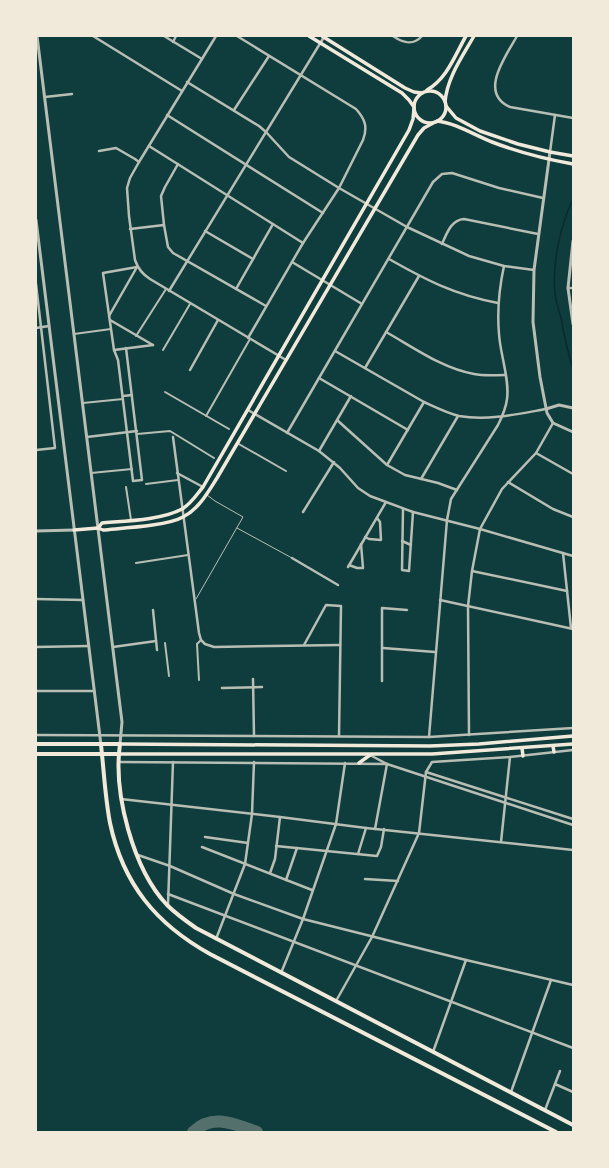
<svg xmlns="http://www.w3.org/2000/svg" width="609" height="1168" viewBox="0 0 609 1168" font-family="Overpass,sans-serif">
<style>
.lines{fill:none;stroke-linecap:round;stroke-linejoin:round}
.stream{stroke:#0a2a2b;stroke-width:1.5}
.taxiway{stroke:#53706d;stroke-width:12}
.service{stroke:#b8beb3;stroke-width:1}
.pedestrian{stroke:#b8beb3;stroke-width:2}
.minor{stroke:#b8beb3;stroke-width:2.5}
.tertiary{stroke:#b8beb3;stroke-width:3}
.secondary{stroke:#f1e9da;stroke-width:3.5}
.primary{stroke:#f1e9da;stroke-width:3.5}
.trunk{stroke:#f1e9da;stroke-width:4}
</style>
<rect width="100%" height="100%" fill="#0f3d3e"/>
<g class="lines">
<path class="stream" d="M573 199C560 226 552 264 555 294 556 302 559 311 561 318 564 335 568 353 573 369"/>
<path class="taxiway" d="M193 1132C213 1113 234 1124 257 1132"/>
<g class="service">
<path d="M237 528 292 558"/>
<path d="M196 599 243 517 215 501 207 495"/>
</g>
<g class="pedestrian">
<path d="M74 334 111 329"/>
<path d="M136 336 166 289"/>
<path d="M163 350 190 304"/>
<path d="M165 392 229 429"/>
<path d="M83 403 123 399"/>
<path d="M206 416 250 339"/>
<path d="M137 434 170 431 214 458"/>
<path d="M237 443 286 471"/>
<path d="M91 473 132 469"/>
<path d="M146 484 178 480"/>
<path d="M126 487 131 520"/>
<path d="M136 563 188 555"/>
<path d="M165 643 169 676"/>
<path d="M199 680 197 644 201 640"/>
</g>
<g class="minor">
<path d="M93 36 182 91"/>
<path d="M164 36 202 59"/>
<path d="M216 36 139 162 130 178 127 188 129 216 135 260C138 269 142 274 150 279L286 360"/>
<path d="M237 36 356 109C365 119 368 127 363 140L339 188 303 243 248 338"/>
<path d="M393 36C403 43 413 46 422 36"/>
<path d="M517 36C506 56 478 93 510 107L573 118"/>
<path d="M173 42 176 36"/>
<path d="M187 82 259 126 266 132 289 157 339 188 407 227 469 256 504 266 534 270"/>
<path d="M45 97 72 94"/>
<path d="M234 110 269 56"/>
<path d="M167 115 323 213"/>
<path d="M149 146 303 243"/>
<path d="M99 151 116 148 135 159 139 162"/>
<path d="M550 152 555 115"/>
<path d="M178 164 165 187 161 196 164 225 168 247 173 253 266 306"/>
<path d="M130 229 164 225"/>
<path d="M205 231 253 259"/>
<path d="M442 244C447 233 451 220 464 219L538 234"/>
<path d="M389 259C426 280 455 295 498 303"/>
<path d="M292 262 362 304"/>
<path d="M36 284 55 448 36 450"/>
<path d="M568 288H573"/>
<path d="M236 289 273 224"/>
<path d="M169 291 324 37"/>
<path d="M109 316 137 267"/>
<path d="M110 320 153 345"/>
<path d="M36 328 49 326"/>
<path d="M386 332C413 347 443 369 474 374 484 376 494 375 505 375"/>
<path d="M126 348 142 480 133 481 118 360 114 350 103 273 137 267"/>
<path d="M114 350 153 345"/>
<path d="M335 351 424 402C435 407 447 413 459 416 488 421 518 414 546 409"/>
<path d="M365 368 419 276"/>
<path d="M190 370 218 320"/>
<path d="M319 378 408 430"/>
<path d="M123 396 132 395"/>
<path d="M248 410 319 451 340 468 358 488 370 496 413 512 480 529 573 556"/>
<path d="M337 420 387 465 405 475 438 483 457 490"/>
<path d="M287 433 433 182 442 174 452 173 499 188 543 198"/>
<path d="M87 437 137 431"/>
<path d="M173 437 199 633 201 640 205 644 214 647 340 645"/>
<path d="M319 451 351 396"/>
<path d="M536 453 573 474"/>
<path d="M387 465 424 402"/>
<path d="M177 473 203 487"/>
<path d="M421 479 458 416"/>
<path d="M508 482 553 509 573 517"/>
<path d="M403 509 402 570 409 571 413 512"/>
<path d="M303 512 334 462"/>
<path d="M365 537 369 539 381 540 380 522 377 518"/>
<path d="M402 541 411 545"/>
<path d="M563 553 571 628"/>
<path d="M292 558 338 585"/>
<path d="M349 565 357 568H363L361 544"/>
<path d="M348 567 386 502"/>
<path d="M472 571 567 591"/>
<path d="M36 599 83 600"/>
<path d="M440 600 573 629"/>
<path d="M153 610 157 650"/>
<path d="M304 645 326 605 341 606 339 736"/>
<path d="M36 647 89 646"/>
<path d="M113 647 156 641"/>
<path d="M383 648 435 652"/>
<path d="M253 679 254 736"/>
<path d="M382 681V608L407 610"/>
<path d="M222 688 262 687"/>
<path d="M36 691H94"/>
<path d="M36 735 429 737 573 728"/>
<path d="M469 735 468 606 472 571 480 529 502 489 536 453 553 423"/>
<path d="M429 737 447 520 451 499 498 425C502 417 506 408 507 399 510 381 500 353 499 334 497 311 499 289 504 266"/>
<path d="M370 755 387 764 573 825"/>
<path d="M119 762 387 764"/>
<path d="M426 772 573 819"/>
<path d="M121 799 280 817 366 828 573 850"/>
<path d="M375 829 387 764"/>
<path d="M205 837 248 843"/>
<path d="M501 842 510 757"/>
<path d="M276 846 377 856 381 847 384 829"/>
<path d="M202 847 312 890"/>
<path d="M358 854 366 828"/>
<path d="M138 855 170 866 234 894 303 919 466 960 573 985"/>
<path d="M270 873 275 859 280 817"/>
<path d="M365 879 398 881"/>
<path d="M286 880 297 848"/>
<path d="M168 894 573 1048"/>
<path d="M168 905 173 762"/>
<path d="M216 939 245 864 252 814 254 762"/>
<path d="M281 973 303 919 336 824 345 763"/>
<path d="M336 1001 372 937 419 833 426 772 432 762 510 757 573 750"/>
<path d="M433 1052 466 960"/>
<path d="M555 1084 573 1092"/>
<path d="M511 1092 551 980"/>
<path d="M545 1110 560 1071"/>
</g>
<g class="tertiary">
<path d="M37 36 117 682 122 722 120 744"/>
<path d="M550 152 534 270 533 322 540 377 547 413 553 423 573 432"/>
<path d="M36 220 101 745"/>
<path d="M573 241 568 288 573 324"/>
<path d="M546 409 559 405 573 408"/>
<path d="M36 531 74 530"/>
</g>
<g class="secondary">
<path d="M309 36 402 93 409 100 414 107"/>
<path d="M322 36 405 88 414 92 422 93"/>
<path d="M427 90C447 79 455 55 466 36"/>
<circle cx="430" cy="107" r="16"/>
<path d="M445 102C447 78 462 57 474 36"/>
<path d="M446 106 456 118 480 131 518 144 550 152 573 156"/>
<path d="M437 121C456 123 474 135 492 142 518 152 545 159 573 164"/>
<path d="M98 528 102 523C125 521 162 520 182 509 191 504 197 494 203 487L409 130 413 119 414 109"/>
<path d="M74 530 98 528 103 530C123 528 167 526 183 517 199 509 208 492 217 478L418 135 424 128 435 122"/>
</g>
<g class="primary">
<path d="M120 744 430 746 479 744 573 736"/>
<path d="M553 746 554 752"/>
<path d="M522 748 523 756"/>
<path d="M118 754H432L573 744"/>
<path d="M359 763 370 755"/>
</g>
<g class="trunk">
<path d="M36 744H120C113 793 133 869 167 905 176 914 186 921 196 928L573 1125"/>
<path d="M101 745C104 771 105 797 110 823 123 884 156 924 210 954L556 1132"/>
<path d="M36 754H118"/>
</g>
</g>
<rect width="609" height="1168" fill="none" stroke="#f1e9da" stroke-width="74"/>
</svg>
